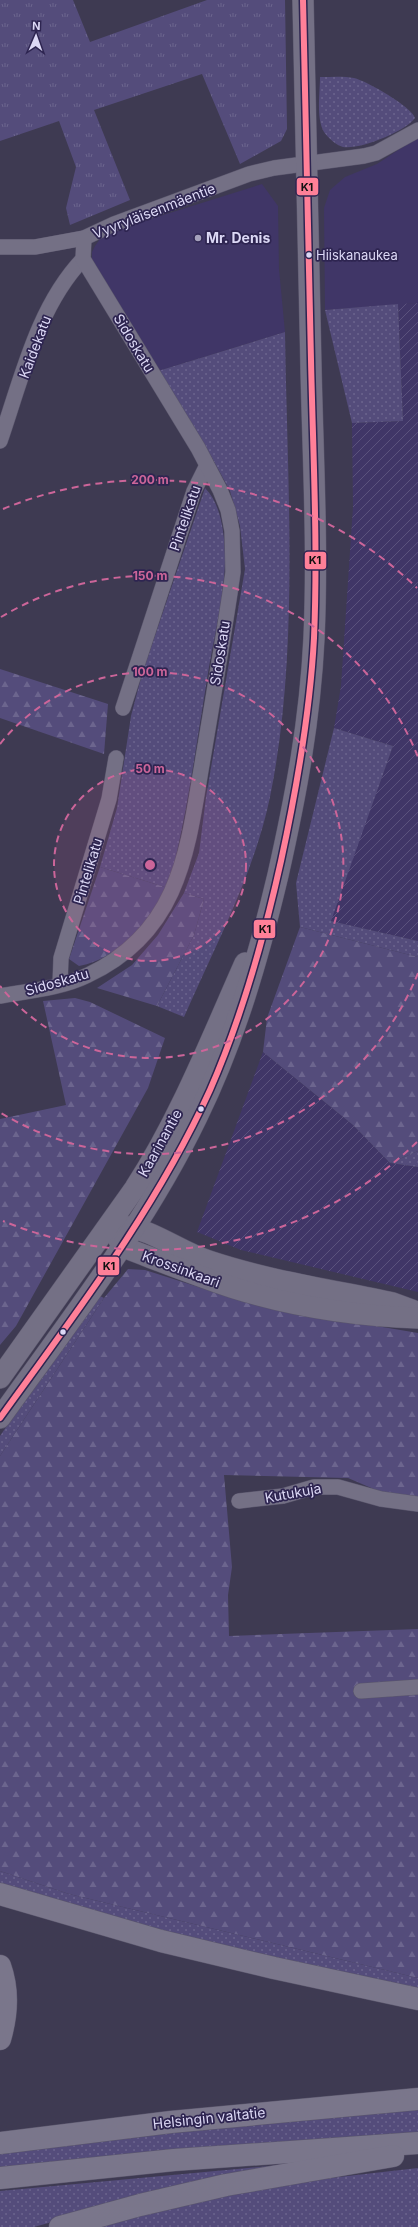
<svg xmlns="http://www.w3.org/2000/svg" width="418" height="2227" viewBox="0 0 418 2227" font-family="Inter,sans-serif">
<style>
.built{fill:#403667}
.industrial{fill:url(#industrial-furrows)}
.grass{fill:url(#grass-dots)}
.forest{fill:url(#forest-firs)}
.park{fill:url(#park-tufts)}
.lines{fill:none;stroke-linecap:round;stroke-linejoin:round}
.street-casing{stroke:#5a566c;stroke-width:16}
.secondary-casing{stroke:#5a566c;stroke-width:22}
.highway-casing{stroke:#5a566c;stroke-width:23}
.street{stroke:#747085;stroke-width:15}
.secondary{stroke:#747085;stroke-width:21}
.highway{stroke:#7a768b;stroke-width:22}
.bus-1-casing{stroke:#2e2551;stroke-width:9}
.bus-1{stroke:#ff8098;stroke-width:6}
.ring{fill:none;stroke:#cc6599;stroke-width:2;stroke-dasharray:7 5}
.poi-dot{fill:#a5a1bc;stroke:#2e2551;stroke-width:1.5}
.bus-dot{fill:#dcd8f5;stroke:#2e2551;stroke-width:1.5}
.labels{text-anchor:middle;stroke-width:3.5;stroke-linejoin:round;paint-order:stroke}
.bus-label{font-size:13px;fill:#dcd8f5;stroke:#2e2551;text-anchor:start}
.street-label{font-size:14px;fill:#dcd8f5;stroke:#2e2551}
.poi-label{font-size:14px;font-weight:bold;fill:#dcd8f5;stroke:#2e2551;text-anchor:start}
.centre{fill:#cc6599;stroke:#2e2551;stroke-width:2}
.ring-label{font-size:12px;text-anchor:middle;font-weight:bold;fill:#cc6599;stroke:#2e2551;stroke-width:3.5;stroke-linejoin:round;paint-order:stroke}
.line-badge{stroke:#2e2551;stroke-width:1.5}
.pale-badge-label{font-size:11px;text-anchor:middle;font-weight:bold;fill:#111}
</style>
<defs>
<pattern id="industrial-furrows" width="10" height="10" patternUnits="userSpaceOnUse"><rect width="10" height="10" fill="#403667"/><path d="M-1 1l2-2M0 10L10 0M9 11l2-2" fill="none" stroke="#5b527d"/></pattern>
<pattern id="grass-dots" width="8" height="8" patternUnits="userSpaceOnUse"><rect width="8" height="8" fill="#544c7b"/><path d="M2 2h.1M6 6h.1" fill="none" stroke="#6c658e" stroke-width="1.8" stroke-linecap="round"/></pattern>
<pattern id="forest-firs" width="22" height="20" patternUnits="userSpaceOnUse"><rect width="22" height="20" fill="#544c7b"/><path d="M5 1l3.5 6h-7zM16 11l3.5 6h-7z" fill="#6c658e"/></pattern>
<pattern id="park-tufts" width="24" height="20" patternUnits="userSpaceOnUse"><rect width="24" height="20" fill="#544c7b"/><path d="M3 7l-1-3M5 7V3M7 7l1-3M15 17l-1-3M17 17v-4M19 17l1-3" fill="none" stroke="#6c658e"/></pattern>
</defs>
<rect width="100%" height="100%" fill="#3e3a52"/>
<g class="built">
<path d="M415 139H418V303L325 310 324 208 330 190 345 177 377 164Z"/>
<path d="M262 184 278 206 279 269 285 332 158 371 92 259V252L95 246 102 236 109 232Z"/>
</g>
<g class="industrial">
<path d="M418 303V941L330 921 393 746 334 728 341 686 353 507 352 423 403 421 398 304Z"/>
<path d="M263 1052 353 1125 390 1163 418 1167V1292L241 1250 197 1232Z"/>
</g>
<g class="grass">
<path d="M320 77C331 77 344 76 354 78 367 81 412 107 415 118 406 131 360 150 343 147 336 145 328 138 324 132 316 118 320 93 320 77Z"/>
<path d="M398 304 403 421 352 423 325 310Z"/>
<path d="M285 332C287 483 300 650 270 797 254 874 215 946 184 1017L157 1006 194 935 204 899 184 893 199 853 206 797 245 569 240 526 230 491 211 456 158 371Z"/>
<path d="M205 488C221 504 224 532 225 553 226 589 214 638 208 673 196 745 187 818 168 888L100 867 117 808 131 716 142 674Z"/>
<path d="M334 728 393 746 331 921 418 941V957L300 927 296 883Z"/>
<path d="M418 1151V1167L390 1163Z"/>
<path d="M96 1294 104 1298 0 1456V1436Z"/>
<path d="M0 1871 69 1894 418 1978V1988L208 1943 0 1885Z"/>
<path d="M418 2109V2133L0 2168V2154L169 2133Z"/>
<path d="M281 2165 160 2192 34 2227H0V2191Z"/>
<path d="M418 2168V2227H92L259 2186Z"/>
</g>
<g class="forest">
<path d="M0 669 108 704 104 754 0 718Z"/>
<path d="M100 867 168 888C147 923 121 958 79 966L69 959Z"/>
<path d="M184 893 204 899 194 935 157 1006 97 988 132 965 158 935Z"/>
<path d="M300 927 418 957V1151L390 1163 353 1125 263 1052 267 1018Z"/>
<path d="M75 998 90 1002 165 1038 148 1088 16 1326 0 1345V1119L66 1105 43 1001Z"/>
<path d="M128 1269 145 1270 258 1306 418 1333V1508L348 1478 224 1475 232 1567 228 1595 229 1636 418 1629V1978L69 1894 0 1871V1456L104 1298Z"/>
</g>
<path class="park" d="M0 0H73L90 42 207 0H285L287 129 281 141 240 164 202 74 94 110 130 200 70 225 66 208 76 167 59 121 0 141Z"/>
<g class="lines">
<g class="street-casing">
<g id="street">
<path d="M0 247H35L84 238 114 224 249 174 274 168 364 156 376 153 418 130"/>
<path d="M0 441C21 381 37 307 83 259"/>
<path d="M123 708 194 491 206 467"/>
<path d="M60 984 61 958 109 799 116 758"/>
<path d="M0 996C29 991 62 988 88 975 177 933 187 856 201 770 211 711 221 652 230 593L233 572 232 531 228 510 220 490 198 448 83 259 84 238"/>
<path d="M239 1501 283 1496 314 1487H338L381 1499 418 1504"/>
<path d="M361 1691 418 1687"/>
</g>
</g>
<g class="secondary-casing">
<g id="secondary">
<path d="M123 1226C154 1230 180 1252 209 1261 269 1281 332 1290 393 1303L412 1310"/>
<path d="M116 1235 123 1247C160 1261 197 1276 234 1288 292 1306 358 1316 418 1318"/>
<path d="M0 1378 135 1188C180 1118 211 1040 245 963"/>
<path d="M0 1418C70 1320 145 1225 197 1117 235 1039 258 959 278 875 296 795 310 721 314 638 318 548 313 458 311 368 308 245 306 123 303 0"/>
</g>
</g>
<g class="highway-casing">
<g id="highway">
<path d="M0 1894 161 1941 274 1968 418 1999"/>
<path d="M0 1966C9 1991 7 2015 0 2039"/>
<path d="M0 2143 171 2122 418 2099"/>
<path d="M0 2178 174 2160 418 2143"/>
<path d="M60 2227 140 2205 226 2185 393 2156"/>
</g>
</g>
<use href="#street" class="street"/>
<use href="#secondary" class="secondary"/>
<use href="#highway" class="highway"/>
<g class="bus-1-casing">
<path id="bus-1" d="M0 1418C76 1313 156 1209 210 1090 242 1017 264 938 281 861 297 787 310 713 314 638 318 546 313 453 311 360 308 240 306 120 303 0"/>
</g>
<use href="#bus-1" class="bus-1"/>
</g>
<circle cx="150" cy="865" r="96" fill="#cc6599" fill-opacity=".12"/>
<g class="ring">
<circle cx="150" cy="865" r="96"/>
<path d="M0 744A193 193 0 1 1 0 986"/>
<path d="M418 973A289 289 0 0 1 1 1113M1 617A289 289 0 0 1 418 757"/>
<path d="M417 1142A385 385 0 0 1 3 1221M3 509A385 385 0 0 1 417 588"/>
</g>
<circle class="poi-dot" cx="198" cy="238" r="4"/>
<g class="bus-dot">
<circle cx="309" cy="255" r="3.5"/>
<circle cx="201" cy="1109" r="3.5"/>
<circle cx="63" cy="1332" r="3.5"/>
</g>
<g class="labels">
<g class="bus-label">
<text x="316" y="260">Hiiskanaukea</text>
</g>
<g class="street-label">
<text transform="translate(154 211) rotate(-21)" y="5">Vyyryläisenmäentie</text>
<text transform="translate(134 343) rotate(59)" y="5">Sidoskatu</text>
<text transform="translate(35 347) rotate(-69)" y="5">Kaidekatu</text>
<text transform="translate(185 518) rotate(-71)" y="5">Pintelikatu</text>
<text transform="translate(220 653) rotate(-81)" y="5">Sidoskatu</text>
<text transform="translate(88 871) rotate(-73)" y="5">Pintelikatu</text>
<text transform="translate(57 982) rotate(-16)" y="5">Sidoskatu</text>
<text transform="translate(160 1143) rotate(-61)" y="5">Kaarinantie</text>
<text transform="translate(181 1269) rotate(20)" y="5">Krossinkaari</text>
<text transform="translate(293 1493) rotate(-10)" y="5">Kutukuja</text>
<text transform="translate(209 2118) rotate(-6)" y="5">Helsingin valtatie</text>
</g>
<g class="poi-label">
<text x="206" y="243">Mr. Denis</text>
</g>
</g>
<circle cx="150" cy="865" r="6" class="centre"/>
<g class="ring-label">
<text x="150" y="484">200 m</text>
<text x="150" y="580">150 m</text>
<text x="150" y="676">100 m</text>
<text x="150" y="773">50 m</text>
</g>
<g class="line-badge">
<rect x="296" y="177" width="23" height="19" rx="4" fill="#ff8098"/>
<rect x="304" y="551" width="23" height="19" rx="4" fill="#ff8098"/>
<rect x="253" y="919" width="23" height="20" rx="4" fill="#ff8098"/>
<rect x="97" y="1256" width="23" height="20" rx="4" fill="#ff8098"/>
</g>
<g class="pale-badge-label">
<text x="307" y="191">K1</text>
<text x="315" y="564">K1</text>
<text x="265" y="933">K1</text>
<text x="109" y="1270">K1</text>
</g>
<g transform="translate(36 36) rotate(2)" stroke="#2e2551" stroke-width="3" paint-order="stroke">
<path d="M0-3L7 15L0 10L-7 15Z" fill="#dcd8f5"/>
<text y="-6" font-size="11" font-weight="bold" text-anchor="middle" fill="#dcd8f5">N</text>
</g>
</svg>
